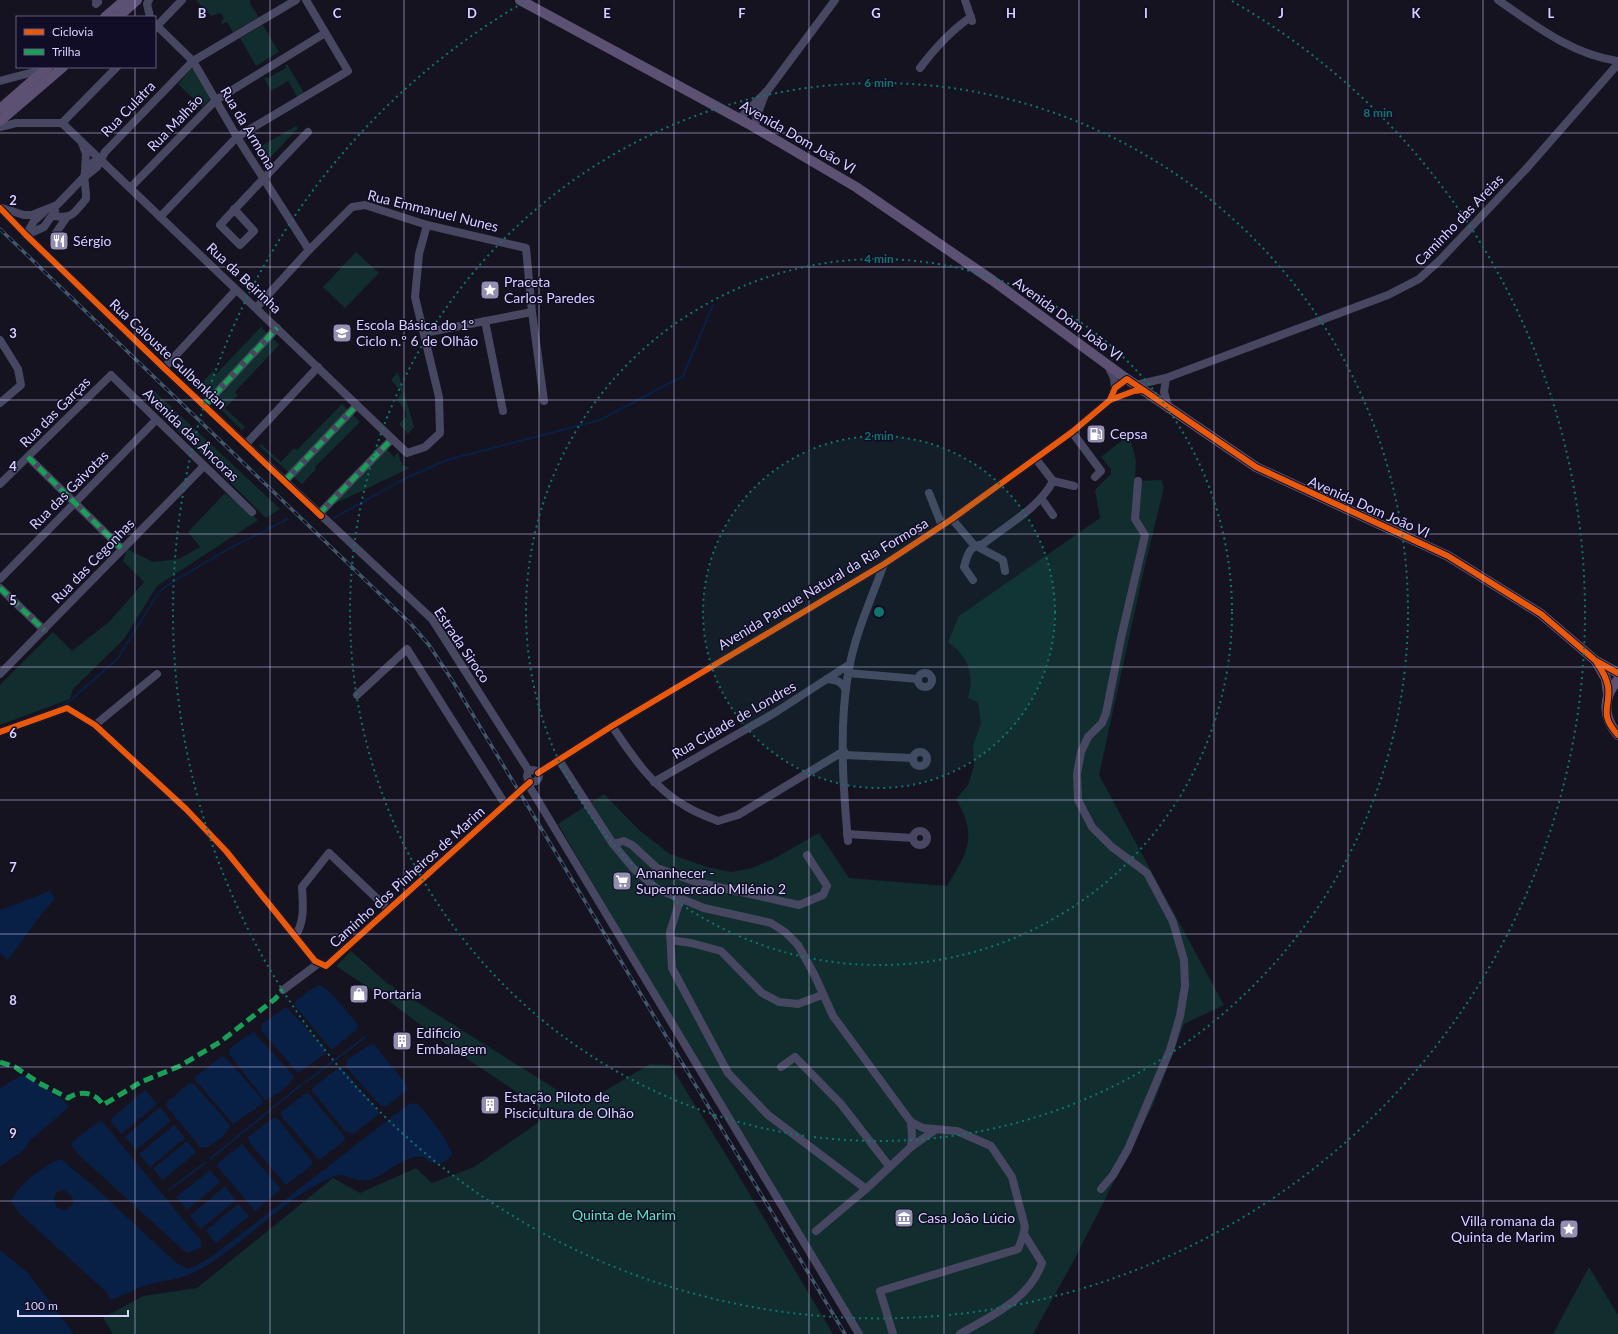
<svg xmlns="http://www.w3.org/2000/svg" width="1618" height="1334" viewBox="0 0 1618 1334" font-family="Lato,sans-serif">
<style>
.green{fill:#112d2d}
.water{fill:#092046;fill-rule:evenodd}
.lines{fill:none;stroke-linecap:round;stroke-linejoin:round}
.stream{stroke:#092046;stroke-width:2}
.minor{stroke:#484762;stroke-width:8}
.major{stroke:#5c5172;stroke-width:10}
.rail-casing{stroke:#41586a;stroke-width:3.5}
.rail{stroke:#110d26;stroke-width:2;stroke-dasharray:6;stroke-linecap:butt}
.quiet{stroke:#1a9f57;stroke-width:5;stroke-dasharray:10 5;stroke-linecap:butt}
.cycleway-casing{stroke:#110d26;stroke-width:8}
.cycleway{stroke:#e8590c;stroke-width:6}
.grid{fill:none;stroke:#d7d2ff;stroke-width:1;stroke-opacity:0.55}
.ring{fill:none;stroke:#0f766e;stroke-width:2;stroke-dasharray:2 4}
.labels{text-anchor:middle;stroke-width:3;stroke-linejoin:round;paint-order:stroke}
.street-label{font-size:14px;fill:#d7d2ff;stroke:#110d26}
.poi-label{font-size:14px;fill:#d7d2ff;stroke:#110d26;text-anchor:start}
.park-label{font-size:14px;fill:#55e8c2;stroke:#110d26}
.grid-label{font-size:13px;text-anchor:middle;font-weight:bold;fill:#d7d2ff;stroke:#110d26;stroke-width:3;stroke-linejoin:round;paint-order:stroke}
.centre{fill:#0f766e;stroke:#110d26;stroke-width:2}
.ring-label{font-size:12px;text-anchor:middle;font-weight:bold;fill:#0f766e;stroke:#110d26;stroke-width:3;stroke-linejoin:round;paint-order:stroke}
</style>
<rect width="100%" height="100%" fill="#151320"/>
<g class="green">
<path d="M196 0H250V4L259 17 233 32 227 22 222 24 221 21 224 19 221 13 211 16Z"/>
<path d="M263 25 279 52 256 66 240 38Z"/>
<path d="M287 64 304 93 298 98 288 81 271 91 264 78 267 77 268 78 286 68 285 66Z"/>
<path d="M191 69H195L209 95 210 99 202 107 178 84Z"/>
<path d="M296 126 298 128 266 162 258 148Z"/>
<path d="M356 252 379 273 345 308 323 287Z"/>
<path d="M261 327 279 345 235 392 238 395 225 408 245 427 242 430 179 369 181 367 200 385 213 371 216 374Z"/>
<path d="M398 372 414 427 408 434 399 424 406 417V411L397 400 402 392 391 380Z"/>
<path d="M151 388 280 509 266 518 143 396Z"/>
<path d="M342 404 360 422 315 467 316 469 302 484 259 446 261 444 281 462 294 448 297 450Z"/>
<path d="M1129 435 1136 460 1135 481 1161 480 1164 487 1143 574 1099 775 1224 1005 1184 1024 1153 1105 1073 1262 1033 1334H855L558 824 604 794 639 830 670 854 707 867 731 872 752 868 775 858 819 833 849 878 947 886C968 851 978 837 956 799L968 785 974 766 973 745 981 723 978 702 968 698C975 675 968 656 948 642L959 616 1100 518 1095 490 1111 474V469L1101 457Z"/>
<path d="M387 449 394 457 398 452 402 465 410 468 330 506Z"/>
<path d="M225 493 258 520 157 586 124 639 73 689 70 699 0 725V685L53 632 72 651 110 621 144 582 123 561 127 549 153 562 179 559 200 547 188 532Z"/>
<path d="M351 951 387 983 581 1105 650 1064 670 1065 728 1158 833 1334H113L103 1318 143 1296 197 1288 333 1178 360 1193 416 1168 432 1183 474 1167 539 1122 547 1112 461 1055 390 1002 336 966Z"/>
<path d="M1589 1267 1618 1315V1334H1553Z"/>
</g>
<g class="water">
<path d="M50 891 55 899 43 912 8 960 0 953V910Z"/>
<path d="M319 985C329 987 350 1016 358 1025L356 1030 333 1049H331L295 1006V1002L308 991Z"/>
<path d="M286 1007 326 1049 325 1054 298 1073 261 1030 262 1024Z"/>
<path d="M253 1032 294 1076C290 1086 275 1096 265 1100L230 1055 229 1049Z"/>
<path d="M374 1044 406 1084 407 1090 387 1106H381L346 1067 347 1060 370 1045Z"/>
<path d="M221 1057 226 1058 263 1100 262 1104 233 1124 196 1081 195 1077Z"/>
<path d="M339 1068 343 1069 377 1109 379 1114 353 1134 346 1132 312 1091 313 1087Z"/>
<path d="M24 1075 63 1100 69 1107 29 1141C24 1155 10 1157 0 1167V1088C9 1085 14 1077 24 1075Z"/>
<path d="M190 1083 194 1084 230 1125C227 1136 215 1142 206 1148L200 1147 167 1107V1102Z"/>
<path d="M145 1090 157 1104 121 1134 110 1120Z"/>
<path d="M306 1093 310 1095 344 1136 345 1140 321 1159H318L282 1117 281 1112Z"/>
<path d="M410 1103C413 1104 417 1104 419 1106 428 1113 450 1144 452 1154 445 1166 433 1166 424 1157 407 1153 388 1173 372 1179 354 1185 347 1170 332 1177 281 1199 244 1246 195 1272 180 1280 164 1280 148 1285 135 1288 124 1296 112 1299H109L108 1294 100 1286 20 1214 12 1203C11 1190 49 1161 61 1159L97 1189 175 1262 188 1269 196 1266 214 1255ZM63 1190C71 1193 75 1198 72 1206L65 1210 57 1208 54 1201 56 1192Z"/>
<path d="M160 1107 171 1121 136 1150 125 1137Z"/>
<path d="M273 1118H277L311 1160 312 1165 286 1185 249 1142 248 1137Z"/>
<path d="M101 1120 201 1241 202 1247 188 1253 180 1247 78 1154 71 1145 77 1138Z"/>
<path d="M174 1125 185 1138 150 1167 139 1154Z"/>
<path d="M187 1141 196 1152 163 1180 153 1169Z"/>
<path d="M242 1144 281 1189 255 1211 217 1166 218 1163Z"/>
<path d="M210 1170 220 1182 187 1210 176 1197Z"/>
<path d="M225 1186 236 1200 201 1229 190 1216Z"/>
<path d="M238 1204 249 1216 216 1243 206 1231Z"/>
<path d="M0 1250 28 1273 74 1334H0Z"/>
</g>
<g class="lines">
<g class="stream">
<path d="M334 518 406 478 447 460 600 420 683 376 713 305"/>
<path d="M59 707 71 700 118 658 159 592 166 586 228 549 288 519"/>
<path d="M306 1082 365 1037"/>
<path d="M210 1159 301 1085"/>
<path d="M169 1190 205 1163"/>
</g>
<g class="minor">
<path d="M149 0 147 4 150 17"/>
<path d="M965 0 972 21"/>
<path d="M1498 0C1534 25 1573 55 1618 61"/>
<path d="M96 4 98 2 96 0"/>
<path d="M155 24 193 61 237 137 309 250"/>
<path d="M155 28 182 0"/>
<path d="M920 68C935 48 950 31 971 17"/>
<path d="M0 81 45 69"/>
<path d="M740 118 768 90 835 0"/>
<path d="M62 123 407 453 425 447 440 433 439 397 415 297 419 254 427 225"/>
<path d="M62 123 117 67"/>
<path d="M0 127 16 123H62"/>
<path d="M755 127 757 115 766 92"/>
<path d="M82 143 86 154 85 170"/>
<path d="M130 188 216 100 325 33"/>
<path d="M0 208 26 235 164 368 432 619 529 771"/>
<path d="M2 208 24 215H32L57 205 83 178 97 167 105 152 193 61 296 0"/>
<path d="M234 209 254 231 240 245 220 225C249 194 278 163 308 132"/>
<path d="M53 216C73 219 73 214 86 199 87 181 76 168 100 159"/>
<path d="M160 217 237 137 348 71 306 0"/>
<path d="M56 233 66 218"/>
<path d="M26 235 44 227 55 211"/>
<path d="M26 235 34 221 44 212"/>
<path d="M256 308 309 250 352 207 365 205 427 225 526 248 532 312 544 401"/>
<path d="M485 321 503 411"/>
<path d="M424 333 532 312"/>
<path d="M0 340 18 369 21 385 0 403"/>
<path d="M1108 366 1114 378 1115 388"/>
<path d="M164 368 236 290"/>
<path d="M1166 378 1164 392 1169 409"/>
<path d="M1136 385 1166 378 1388 295 1419 279 1440 260 1526 169 1618 64"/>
<path d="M1110 400 1115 388 1127 379"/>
<path d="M204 406 277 328"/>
<path d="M1072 432 1101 471 1095 477"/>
<path d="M246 444 318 367"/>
<path d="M28 457 122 549"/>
<path d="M285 481 357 405"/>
<path d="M1053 481 1074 486"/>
<path d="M0 484 111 375 252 512"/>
<path d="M929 493 942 526"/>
<path d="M1041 498 1053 515"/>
<path d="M319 514 392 439"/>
<path d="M952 519 974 545 1003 560 1005 571"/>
<path d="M0 579 156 420"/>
<path d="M973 580 964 567C968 554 968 547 983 544 1007 525 1039 508 1053 481L1036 459"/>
<path d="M0 588 44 630"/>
<circle cx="925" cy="680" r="7"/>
<path d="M848 673 918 679"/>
<path d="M0 674 204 466"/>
<path d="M827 679C837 680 841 681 846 690"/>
<path d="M357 695 407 649 505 804"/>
<path d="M95 725 157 674"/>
<path d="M612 726C632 756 654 789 687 807 697 813 708 817 718 821L738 815 844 751"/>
<path d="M0 732 67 708 95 725 186 809 226 851 315 961 326 966 530 782"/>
<circle cx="920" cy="759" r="7"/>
<path d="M844 755 912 758"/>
<path d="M559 760 613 844 633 868 657 889 704 908 771 923 785 932 798 945 814 974 833 1016 911 1122 923 1128 957 1131 991 1146 1012 1177 1025 1227 1022 1239 1018 1249 880 1291 893 1334"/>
<circle cx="533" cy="776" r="6"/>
<path d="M538 773 612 726 884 564 952 519 1072 432 1110 400 1134 391 1143 390"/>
<path d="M654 782 776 712 850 664"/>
<path d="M528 784 859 1334"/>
<circle cx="920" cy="838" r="7"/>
<path d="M847 834 913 838"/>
<path d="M848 841C843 787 839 727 848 674 854 636 871 600 884 564"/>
<path d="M613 844 624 841 632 845 657 868 696 882 799 905 823 895 827 886 807 855"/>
<path d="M680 900 670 932 672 968 728 1073 768 1115 866 1189"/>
<path d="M295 936C305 922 303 904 302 887L329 853 388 909"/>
<path d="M671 940 691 943 721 951 762 993 779 1002 798 1004 822 995"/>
<path d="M283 990 319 963"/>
<path d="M781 1067 795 1057 841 1104 889 1166"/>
<path d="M911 1147 935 1130"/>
<path d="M1101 1189 1113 1175 1128 1149 1170 1050 1180 1016 1185 986 1184 960 1173 922 1147 873 1112 847 1092 827 1078 800 1077 774 1081 752 1088 737 1102 723 1106 713 1121 638 1145 535 1135 519 1138 481"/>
<path d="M816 1231 866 1189 911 1147 912 1136 911 1122"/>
<path d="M960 1334C992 1315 1029 1300 1042 1263L1024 1234"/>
</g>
<g class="major">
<path d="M520 0 747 123 856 187 992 280 1127 379 1256 467 1448 556 1541 614 1596 661 1618 673"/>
<path d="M105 17 125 0"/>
<path d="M118 17 137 0"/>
<path d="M0 109 48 67"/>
<path d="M0 121 63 67"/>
<path d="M1597 663 1606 679 1608 694"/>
<path d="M1618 680C1602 697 1603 718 1618 735"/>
</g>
<g class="rail-casing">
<path id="rail" d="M0 229 410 623 429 645 452 680 845 1334"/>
</g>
<use href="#rail" class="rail"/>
<g class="quiet">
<path d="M204 406 277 328"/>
<path d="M28 457 122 549"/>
<path d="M285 481 357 405"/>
<path d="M319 514 392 439"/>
<path d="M0 588 44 630"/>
<path d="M0 1062 15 1067 39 1083 68 1098C81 1090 95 1092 103 1105L141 1082 180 1066 220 1042 275 999 283 990"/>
</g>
<g class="cycleway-casing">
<g id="cycleway">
<path d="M0 208 26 235 164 368 321 516"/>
<path d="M1110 400 1115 388 1127 379 1256 467 1448 556 1541 614 1596 661 1618 673"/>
<path d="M1597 663C1602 670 1606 677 1608 686 1611 708 1598 713 1618 735"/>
<path d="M0 732 67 708 95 725 186 809 226 851 315 961 326 966 530 782"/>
<path d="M538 773 612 726 884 564 952 519 1072 432 1110 400 1134 391 1143 390"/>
</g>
</g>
<use href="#cycleway" class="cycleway"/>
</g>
<path class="grid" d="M135 0V17M270 0V1334M404 0V1334M539 0V1334M674 0V1334M809 0V1334M944 0V1334M1079 0V1334M1214 0V1334M1348 0V1334M1483 0V1334M135 67V1334M0 133H1618M0 267H1618M0 400H1618M0 534H1618M0 667H1618M0 800H1618M0 934H1618M0 1067H1618M0 1201H1618"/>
<circle cx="879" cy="612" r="176" fill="#0f766e" fill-opacity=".12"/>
<g class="ring">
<circle cx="879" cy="612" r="176"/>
<circle cx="879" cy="612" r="353"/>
<circle cx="879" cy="612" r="529"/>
<path d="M1232 1A706 706 0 1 1 526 1"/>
</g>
<defs>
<g id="restaurant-square" transform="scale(1)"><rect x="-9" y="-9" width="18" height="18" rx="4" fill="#938fb1" stroke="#110d26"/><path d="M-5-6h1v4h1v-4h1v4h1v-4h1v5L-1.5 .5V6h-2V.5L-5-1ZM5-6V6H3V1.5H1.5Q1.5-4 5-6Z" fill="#fff"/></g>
<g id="sight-square" transform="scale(1)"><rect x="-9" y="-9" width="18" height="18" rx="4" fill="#938fb1" stroke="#110d26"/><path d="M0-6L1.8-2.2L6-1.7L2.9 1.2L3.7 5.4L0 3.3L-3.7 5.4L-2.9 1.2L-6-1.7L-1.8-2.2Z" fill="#fff"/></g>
<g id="school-square" transform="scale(1)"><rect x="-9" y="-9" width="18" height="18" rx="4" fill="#938fb1" stroke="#110d26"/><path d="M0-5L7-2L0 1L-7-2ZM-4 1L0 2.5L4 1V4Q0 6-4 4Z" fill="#fff"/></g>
<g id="fuel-square" transform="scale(1)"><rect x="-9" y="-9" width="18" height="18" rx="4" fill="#938fb1" stroke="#110d26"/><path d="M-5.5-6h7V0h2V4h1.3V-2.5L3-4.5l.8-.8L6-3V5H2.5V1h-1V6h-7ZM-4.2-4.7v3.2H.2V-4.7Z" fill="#fff"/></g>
<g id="supermarket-square" transform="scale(1)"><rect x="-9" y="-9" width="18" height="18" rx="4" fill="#938fb1" stroke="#110d26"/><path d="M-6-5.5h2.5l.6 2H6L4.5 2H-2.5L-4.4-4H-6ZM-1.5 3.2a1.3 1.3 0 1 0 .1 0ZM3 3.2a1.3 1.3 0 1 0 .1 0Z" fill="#fff"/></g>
<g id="shop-square" transform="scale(1)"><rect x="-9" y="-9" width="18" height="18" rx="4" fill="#938fb1" stroke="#110d26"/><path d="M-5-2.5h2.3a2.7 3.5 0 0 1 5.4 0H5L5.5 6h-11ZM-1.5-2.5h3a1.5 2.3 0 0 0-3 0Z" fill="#fff"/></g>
<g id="building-square" transform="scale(1)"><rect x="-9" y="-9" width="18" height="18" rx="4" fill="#938fb1" stroke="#110d26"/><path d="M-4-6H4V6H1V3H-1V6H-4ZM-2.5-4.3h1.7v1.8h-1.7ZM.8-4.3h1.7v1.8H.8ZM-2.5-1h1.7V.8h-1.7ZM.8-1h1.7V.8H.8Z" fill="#fff"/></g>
<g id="museum-square" transform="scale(1)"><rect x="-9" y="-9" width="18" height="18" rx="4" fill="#938fb1" stroke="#110d26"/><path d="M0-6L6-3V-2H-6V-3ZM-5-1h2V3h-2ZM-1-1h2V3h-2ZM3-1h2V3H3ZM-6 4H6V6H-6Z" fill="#fff"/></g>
</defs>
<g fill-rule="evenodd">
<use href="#restaurant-square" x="59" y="241"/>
<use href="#sight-square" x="490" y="290"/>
<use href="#school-square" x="342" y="333"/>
<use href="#fuel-square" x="1096" y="434"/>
<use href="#supermarket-square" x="622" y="881"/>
<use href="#shop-square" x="359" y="994"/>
<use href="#building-square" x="402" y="1041"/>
<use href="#building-square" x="490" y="1105"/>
<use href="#museum-square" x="904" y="1218"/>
<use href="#sight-square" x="1569" y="1229"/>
</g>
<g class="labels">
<g class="street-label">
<text transform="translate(128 109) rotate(-46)" y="5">Rua Culatra</text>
<text transform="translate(175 123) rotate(-46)" y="5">Rua Malhão</text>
<text transform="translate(248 128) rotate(59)" y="5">Rua da Armona</text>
<text transform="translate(798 137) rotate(30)" y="5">Avenida Dom João VI</text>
<text transform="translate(433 211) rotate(14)" y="5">Rua Emmanuel Nunes</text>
<text transform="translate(1459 220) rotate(-46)" y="5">Caminho das Areias</text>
<text transform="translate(244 278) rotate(43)" y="5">Rua da Beirinha</text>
<text transform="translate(1068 319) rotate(36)" y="5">Avenida Dom João VI</text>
<text transform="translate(168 354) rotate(43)" y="5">Rua Calouste Gulbenkian</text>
<text transform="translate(55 412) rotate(-45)" y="5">Rua das Garças</text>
<text transform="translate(191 435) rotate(44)" y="5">Avenida das Âncoras</text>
<text transform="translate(69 490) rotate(-45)" y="5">Rua das Gaivotas</text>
<text transform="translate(1369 507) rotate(24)" y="5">Avenida Dom João VI</text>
<text transform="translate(93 561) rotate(-46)" y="5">Rua das Cegonhas</text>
<text transform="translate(823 584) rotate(-31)" y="5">Avenida Parque Natural da Ria Formosa</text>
<text transform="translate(462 645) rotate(56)" y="5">Estrada Siroco</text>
<text transform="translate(734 720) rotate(-30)" y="5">Rua Cidade de Londres</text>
<text transform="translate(407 877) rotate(-42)" y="5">Caminho dos Pinheiros de Marim</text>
</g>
<g class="poi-label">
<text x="73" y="246">Sérgio</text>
<text x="504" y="287">Praceta<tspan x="504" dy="16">Carlos Paredes</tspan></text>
<text x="356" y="330">Escola Básica do 1º<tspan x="356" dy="16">Ciclo n.º 6 de Olhão</tspan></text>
<text x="1110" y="439">Cepsa</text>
<text x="636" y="878">Amanhecer -<tspan x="636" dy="16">Supermercado Milénio 2</tspan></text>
<text x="373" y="999">Portaria</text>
<text x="416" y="1038">Edificio<tspan x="416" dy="16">Embalagem</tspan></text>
<text x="504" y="1102">Estação Piloto de<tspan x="504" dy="16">Piscicultura de Olhão</tspan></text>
<text x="918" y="1223">Casa João Lúcio</text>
<text x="1555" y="1226" text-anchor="end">Villa romana da<tspan x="1555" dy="16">Quinta de Marim</tspan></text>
</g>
<g class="park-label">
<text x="624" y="1220">Quinta de Marim</text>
</g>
</g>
<g class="grid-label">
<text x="202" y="18">B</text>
<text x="337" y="18">C</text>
<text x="472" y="18">D</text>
<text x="607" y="18">E</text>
<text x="742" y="18">F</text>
<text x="876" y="18">G</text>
<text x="1011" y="18">H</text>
<text x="1146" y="18">I</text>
<text x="1281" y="18">J</text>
<text x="1416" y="18">K</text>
<text x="1551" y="18">L</text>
<text x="13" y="205">2</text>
<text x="13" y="338">3</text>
<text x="13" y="471">4</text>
<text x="13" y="605">5</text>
<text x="13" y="738">6</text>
<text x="13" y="872">7</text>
<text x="13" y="1005">8</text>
<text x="13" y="1138">9</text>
</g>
<circle cx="879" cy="612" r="6" class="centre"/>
<g class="ring-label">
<text x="879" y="87">6 min</text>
<text x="1378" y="117">8 min</text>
<text x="879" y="263">4 min</text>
<text x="879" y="440">2 min</text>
</g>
<rect x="16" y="16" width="140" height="52" fill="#110d26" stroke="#605c7d"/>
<rect x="24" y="29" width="20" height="6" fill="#e8590c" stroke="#605c7d"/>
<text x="52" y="36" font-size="12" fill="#d7d2ff">Ciclovia</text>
<rect x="24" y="49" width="20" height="6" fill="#1a9f57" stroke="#605c7d"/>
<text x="52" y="56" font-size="12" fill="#d7d2ff">Trilha</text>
<path d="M18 1310v6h110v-6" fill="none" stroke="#d7d2ff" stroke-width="2"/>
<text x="24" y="1310" font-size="12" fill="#d7d2ff" stroke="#110d26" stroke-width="3" paint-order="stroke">100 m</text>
</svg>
